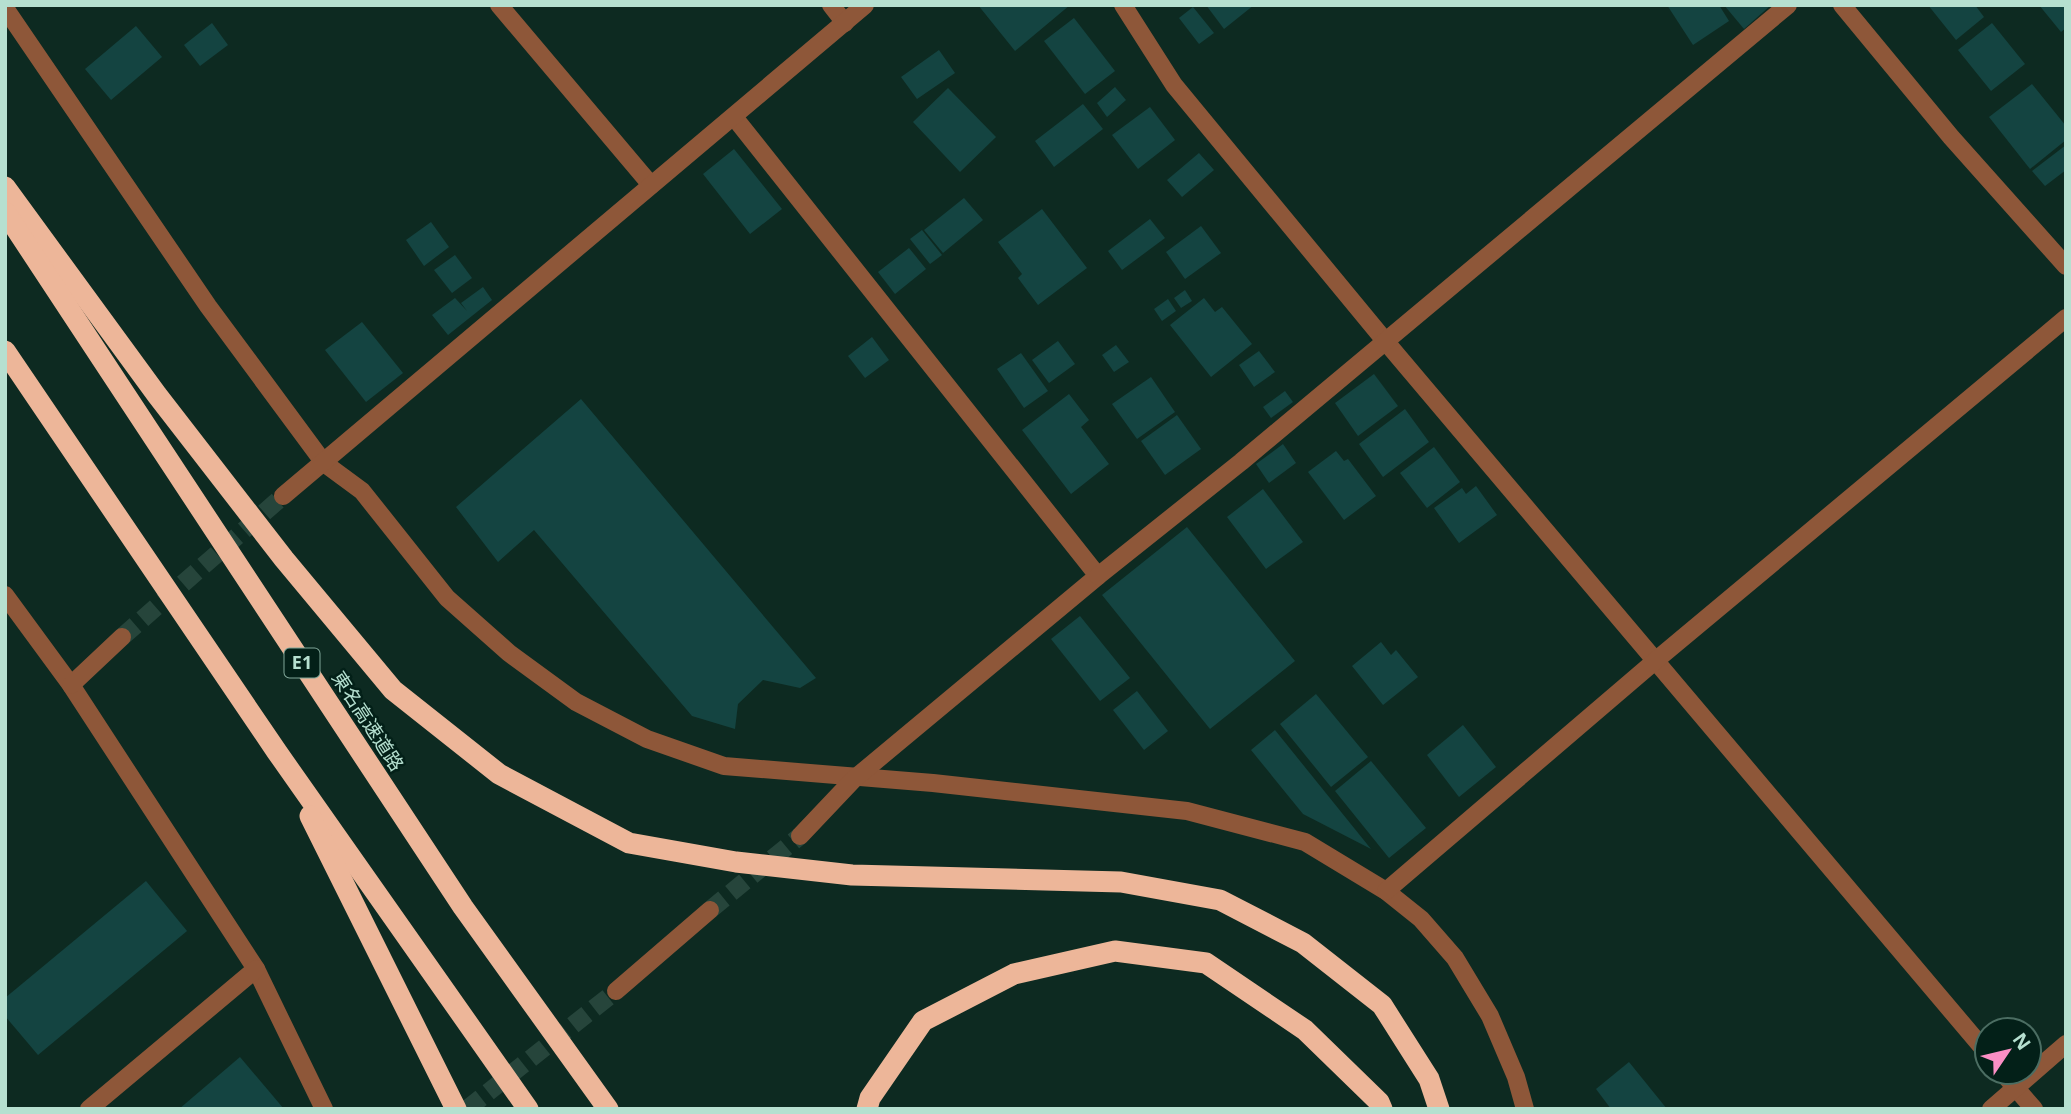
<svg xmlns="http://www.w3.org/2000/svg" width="2071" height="1114" viewBox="0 0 2071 1114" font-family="'Noto Sans','Noto Sans JP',sans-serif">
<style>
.building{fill:#144441}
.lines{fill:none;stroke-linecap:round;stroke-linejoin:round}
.minor-tunnel{stroke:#26453b;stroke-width:18;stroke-dasharray:18 9;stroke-linecap:butt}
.minor{stroke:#8e5739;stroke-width:18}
.highway{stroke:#edb699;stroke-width:21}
.labels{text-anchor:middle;stroke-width:5;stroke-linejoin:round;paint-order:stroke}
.shield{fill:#032018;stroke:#80a699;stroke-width:2}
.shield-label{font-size:18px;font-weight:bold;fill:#b6e0d0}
.street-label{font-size:19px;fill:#b6e0d0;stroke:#032018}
</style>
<rect width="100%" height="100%" fill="#0d2a21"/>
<g class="building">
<path d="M978 5H1070L1015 51Z"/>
<path d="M1206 5H1254L1224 29Z"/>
<path d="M1667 5H1719L1729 21 1693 45Z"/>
<path d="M1724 5H1771L1744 29Z"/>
<path d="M1928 5H1975L1984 17 1956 40Z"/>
<path d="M2039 5H2066V28L2061 32Z"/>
<path d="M1193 7 1214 33 1199 44 1179 18Z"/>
<path d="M1074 18 1115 71 1085 94 1044 41Z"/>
<path d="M212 23 228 45 200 66 184 45Z"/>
<path d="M1992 23 2025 64 1991 91 1958 50Z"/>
<path d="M136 26 162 57 111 100 85 69Z"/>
<path d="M939 50 955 73 917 99 901 77Z"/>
<path d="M2032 84 2066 126V140L2030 169 1989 117Z"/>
<path d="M1115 87 1126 100 1107 117 1097 103Z"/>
<path d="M948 88 996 137 960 172 913 122Z"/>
<path d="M1083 104 1103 129 1054 167 1035 141Z"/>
<path d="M1150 107 1175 140 1138 169 1112 135Z"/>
<path d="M2066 145V170L2045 186 2032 171Z"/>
<path d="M734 149 782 209 750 234 703 174Z"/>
<path d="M1199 153 1214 170 1182 197 1167 180Z"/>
<path d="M964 198 983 220 943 253 924 230Z"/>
<path d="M1042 209 1087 268 1038 305 1018 278 1022 274 998 242Z"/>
<path d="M1150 219 1165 238 1122 270 1108 251Z"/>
<path d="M431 222 449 247 424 266 406 240Z"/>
<path d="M1201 226 1221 253 1185 279 1166 252Z"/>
<path d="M922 230 942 255 930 264 910 239Z"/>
<path d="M909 248 926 269 895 294 878 272Z"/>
<path d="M455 255 472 278 452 293 434 270Z"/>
<path d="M483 287 492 300 448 335 432 315 455 298 467 311 461 303Z"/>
<path d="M1185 290 1192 301 1181 308 1174 298Z"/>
<path d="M1204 298 1215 312 1222 307 1252 344 1211 377 1170 325Z"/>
<path d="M1168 299 1176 311 1162 321 1154 309Z"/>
<path d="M362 322 403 373 366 402 325 350Z"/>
<path d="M872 337 889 360 865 378 848 356Z"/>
<path d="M1058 341 1075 364 1049 383 1032 360Z"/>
<path d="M1116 345 1129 362 1114 372 1102 355Z"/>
<path d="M1259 351 1275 372 1254 387 1239 365Z"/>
<path d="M1021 353 1048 391 1024 408 997 369Z"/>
<path d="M1374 374 1398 406 1358 436 1335 403Z"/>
<path d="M1151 377 1175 412 1137 439 1112 404Z"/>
<path d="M1285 391 1293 402 1271 418 1263 407Z"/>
<path d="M1069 394 1089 420 1081 427 1109 464 1071 494 1022 430Z"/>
<path d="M581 399 816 678 800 688 763 680 738 704 735 729 692 716 534 530 498 562 456 507Z"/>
<path d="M1405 409 1429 442 1383 477 1359 444Z"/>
<path d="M1177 415 1201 449 1165 475 1141 441Z"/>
<path d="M1283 444 1296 463 1269 483 1256 464Z"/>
<path d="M1434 447 1460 482 1427 508 1400 473Z"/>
<path d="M1336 451 1344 461 1348 459 1376 496 1344 520 1308 472Z"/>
<path d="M1476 486 1497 515 1459 543 1434 508 1462 488 1466 494Z"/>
<path d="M1263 489 1303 542 1266 569 1227 517Z"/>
<path d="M1187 527 1295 661 1210 729 1102 595Z"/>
<path d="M1080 616 1130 678 1100 701 1051 639Z"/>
<path d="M1381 642 1391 655 1396 650 1418 677 1383 705 1352 666Z"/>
<path d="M1137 691 1168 731 1144 750 1113 710Z"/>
<path d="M1316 694 1368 757 1331 787 1280 724Z"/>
<path d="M1463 725 1496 767 1459 797 1427 755Z"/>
<path d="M1275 730 1371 849 1303 814 1251 750Z"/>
<path d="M1371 761 1426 828 1389 858 1335 791Z"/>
<path d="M146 881 187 931 38 1055 5 1016V998Z"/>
<path d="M240 1057 284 1109H179Z"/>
<path d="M1629 1062 1667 1109H1611L1596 1089Z"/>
</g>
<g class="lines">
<g class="minor-tunnel">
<path d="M122 637 283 496"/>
<path d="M710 910 800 836"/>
<path d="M467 1109 616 991"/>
</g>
<g class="minor">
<path d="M499 5 651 185"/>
<path d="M831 5 845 23"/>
<path d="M1123 5 1174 85 1386 342 1987 1053"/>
<path d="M1842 5 1951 137 2066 266"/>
<path d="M5 8 208 306 324 463 362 491 447 598 509 653 576 702 647 739 724 766 933 783 1187 811 1305 842 1386 891 1421 919 1455 958 1490 1016 1516 1077 1525 1109"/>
<path d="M734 117 1098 576 854 779 800 836"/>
<path d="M283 496 865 5"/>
<path d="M1098 576 1241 462 1788 5"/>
<path d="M5 595 71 685 256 969 324 1109"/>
<path d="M71 685 122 637"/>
<path d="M1386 891 1655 661 2066 318"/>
<path d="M616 991 710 910"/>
<path d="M2002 1072 2034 1109"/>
<path d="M89 1109 256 969"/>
<path d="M1991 1109 2066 1044"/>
</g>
<g class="highway">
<path d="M5 187 157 395 284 559 393 690 499 774 629 843 736 862 852 875 1121 882 1220 900 1303 943 1382 1005 1429 1079 1439 1109"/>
<path d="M5 212 463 907 608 1109"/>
<path d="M5 351 277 752 528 1109"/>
<path d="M310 816 456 1109"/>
<path d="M867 1109 870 1098 923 1021 1014 974 1115 951 1206 963 1305 1030 1379 1102 1382 1109"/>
</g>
</g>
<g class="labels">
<rect class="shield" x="284.5" y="648.5" width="35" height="29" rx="5"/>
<g class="shield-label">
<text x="302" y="669">E1</text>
</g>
<g class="street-label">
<text transform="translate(368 721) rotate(57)" y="7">東名高速道路</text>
</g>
</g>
<rect width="2071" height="1114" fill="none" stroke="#b6e0d0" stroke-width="14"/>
<g transform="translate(2008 1051) rotate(55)"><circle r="33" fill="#032018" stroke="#4b6d62" stroke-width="2"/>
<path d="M0-5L12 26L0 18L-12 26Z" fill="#fb8fc5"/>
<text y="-10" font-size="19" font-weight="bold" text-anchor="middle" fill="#b6e0d0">N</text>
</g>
</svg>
